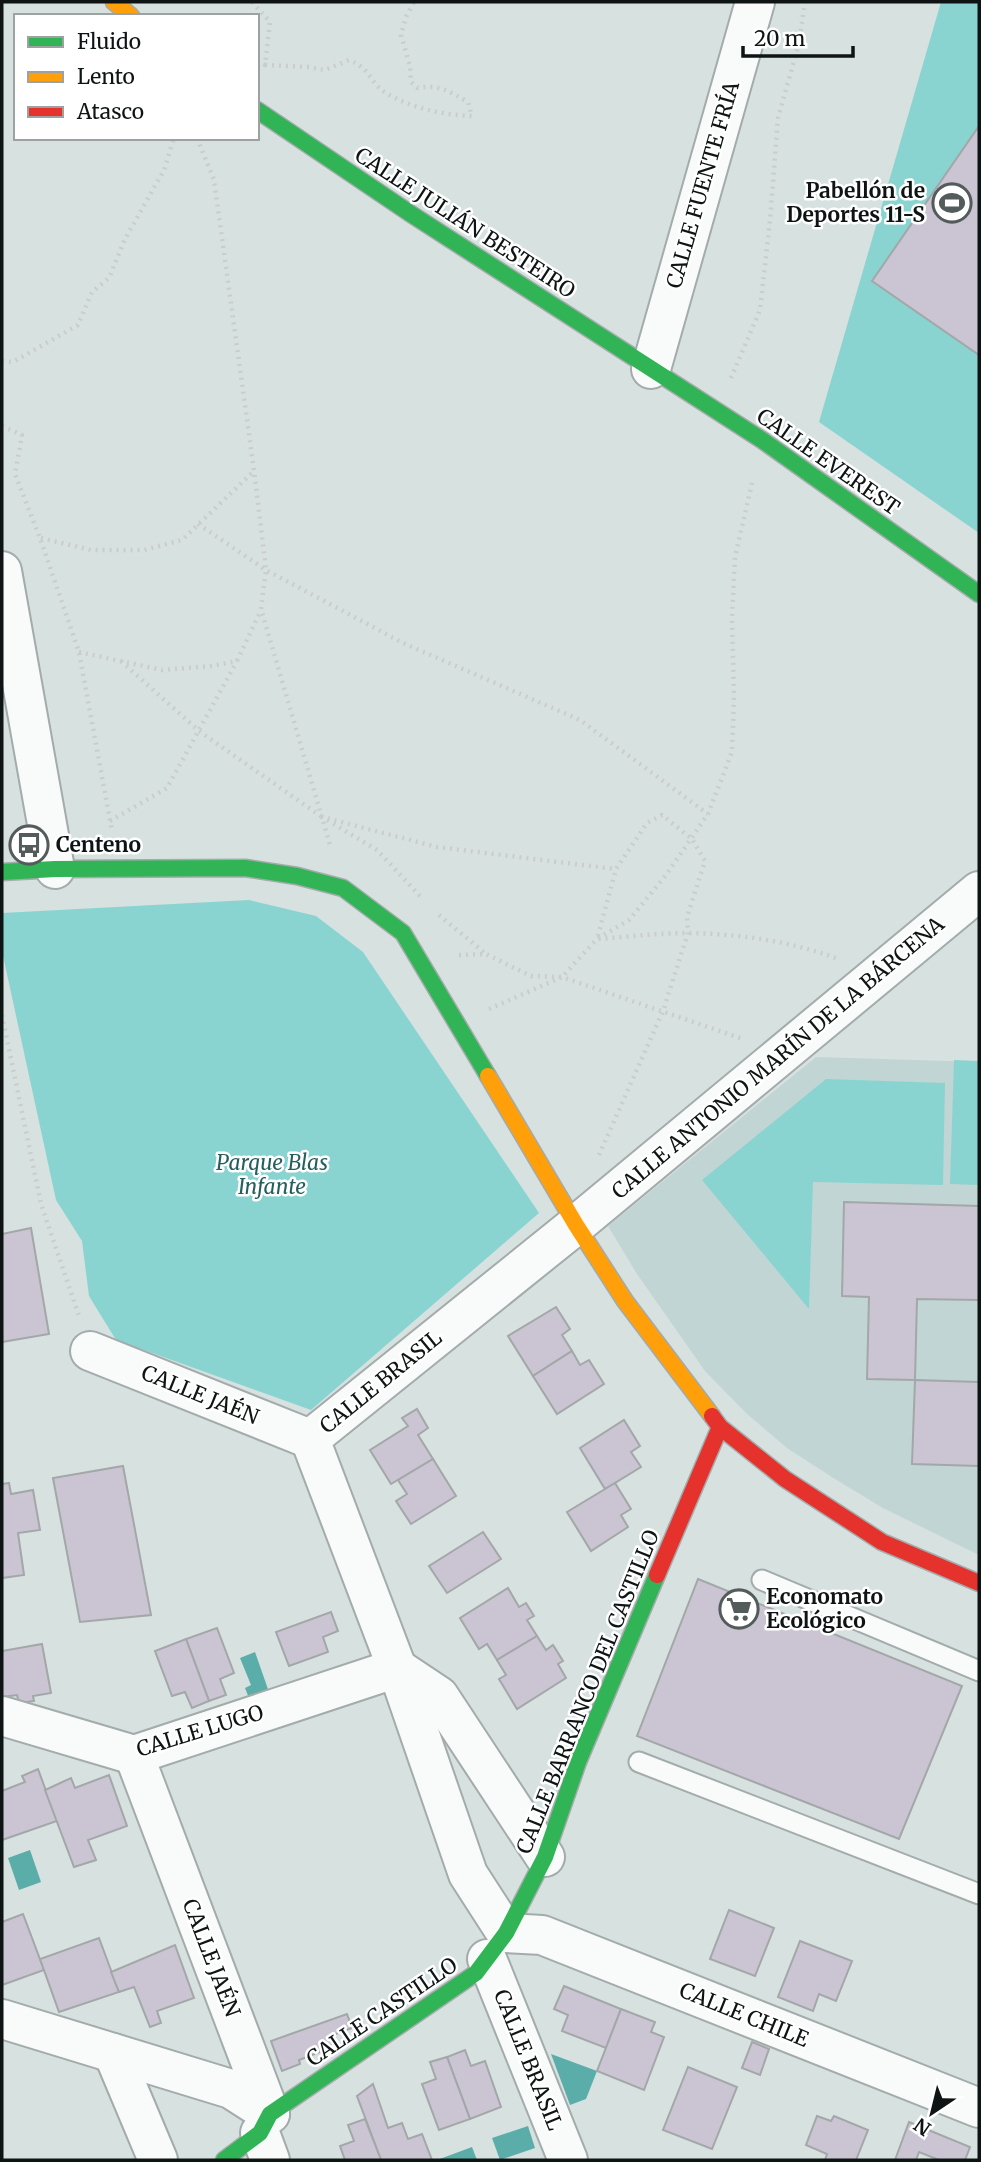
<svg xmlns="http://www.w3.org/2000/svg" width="981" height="2162" viewBox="0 0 981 2162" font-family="Merriweather,serif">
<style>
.built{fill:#c1d5d4}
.green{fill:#89d4d1}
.water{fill:#5badaa}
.building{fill:#cbc5d3;stroke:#a3a7a8;stroke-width:2}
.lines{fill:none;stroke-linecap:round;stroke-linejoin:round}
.lane-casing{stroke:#a3abab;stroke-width:23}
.street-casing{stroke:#a3abab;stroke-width:42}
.fast-casing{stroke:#a3abab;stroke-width:19}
.slow-casing{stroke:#a3abab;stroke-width:19}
.jam-casing{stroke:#a3abab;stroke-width:19}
.path{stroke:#cbcdcd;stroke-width:4.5;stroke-dasharray:2 5;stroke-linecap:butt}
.lane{stroke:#f9fafa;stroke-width:19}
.street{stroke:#f9fafa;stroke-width:38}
.fast{stroke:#30b455;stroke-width:16}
.slow{stroke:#ff9f0a;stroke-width:16}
.jam{stroke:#e5322d;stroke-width:16}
.labels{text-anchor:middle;stroke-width:5;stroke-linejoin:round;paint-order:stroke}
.street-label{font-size:21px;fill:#0d1413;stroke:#fff}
.poi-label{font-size:21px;font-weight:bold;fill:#0d1413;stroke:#fff;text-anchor:start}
.park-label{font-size:21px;font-style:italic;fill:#255f5d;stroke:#fff}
</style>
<rect width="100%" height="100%" fill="#d6e1e0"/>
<path class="built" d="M816 1057 979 1062V1555L883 1508 835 1479 787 1448 746 1413 705 1371 637 1274 608 1226Z"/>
<g class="green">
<path d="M941 2H979V533L819 422Z"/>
<path d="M249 900 316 916 363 952 539 1213 311 1410 116 1340 89 1296 82 1241 56 1200 2 951V913Z"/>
<path d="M954 1060 979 1061V1185L950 1184Z"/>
<path d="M826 1079 945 1083 943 1185 813 1182 809 1309 702 1180Z"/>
</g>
<g class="water">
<path d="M255 1652 269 1692 249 1698 245 1688 251 1685 240 1658Z"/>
<path d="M30 1850 41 1882 19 1890 8 1858Z"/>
<path d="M551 2054 597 2071 586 2099 570 2105Z"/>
<path d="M528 2126 535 2148 500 2160 492 2138Z"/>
<path d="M472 2147 477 2160H437Z"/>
</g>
<g class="building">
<path d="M979 126V355L872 281Z"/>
<path d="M844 1202 979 1206V1300L917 1299 915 1380 867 1379 869 1297 842 1296Z"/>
<path d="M31 1228 49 1334 2 1342V1234Z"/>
<path d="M556 1307 570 1329 562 1335 572 1351 533 1376 508 1336Z"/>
<path d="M572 1351 580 1365 589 1360 604 1384 557 1414 533 1376Z"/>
<path d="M915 1380 979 1382V1466L912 1464Z"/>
<path d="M417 1409 428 1428 418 1435 433 1459 391 1484 370 1450 408 1426 402 1418Z"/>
<path d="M624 1420 640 1446 631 1452 641 1467 605 1489 580 1448Z"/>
<path d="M433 1459 456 1496 411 1524 396 1501 407 1494 398 1480Z"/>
<path d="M123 1466 151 1615 80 1622 53 1478Z"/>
<path d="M9 1483 11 1494 33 1490 40 1530 18 1533 24 1575 2 1578V1484Z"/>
<path d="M615 1483 631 1509 621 1515 628 1527 591 1551 567 1512Z"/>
<path d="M483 1532 501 1559 447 1593 429 1566Z"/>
<path d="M698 1579 962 1686 899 1839 637 1736Z"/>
<path d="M508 1588 519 1607 526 1603 534 1616 527 1620 537 1636 497 1660 487 1644 479 1649 460 1618Z"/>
<path d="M331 1612 338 1631 323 1637 328 1652 289 1666 276 1632Z"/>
<path d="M217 1628 234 1673 220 1679 226 1695 209 1701 186 1639Z"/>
<path d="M537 1636 546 1650 553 1645 563 1661 558 1664 566 1678 517 1709 499 1679 506 1675 497 1660Z"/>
<path d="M186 1639 209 1701 192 1708 185 1692 172 1696 155 1651Z"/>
<path d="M42 1644 51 1693 33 1696 34 1701 19 1703 17 1695 2 1697V1651Z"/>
<path d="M38 1769 57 1821 2 1840V1791L25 1782 22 1776Z"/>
<path d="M109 1775 127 1826 88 1840 96 1860 74 1867 45 1790 71 1778 75 1788Z"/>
<path d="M729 1910 774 1928 755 1976 710 1959Z"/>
<path d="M23 1914 44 1970 2 1985V1922Z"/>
<path d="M99 1938 119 1992 59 2012 40 1959Z"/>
<path d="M800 1941 852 1961 836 2001 819 1994 813 2011 778 1997Z"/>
<path d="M175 1945 194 1998 157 2011 161 2023 150 2027 134 1987 119 1992 111 1972Z"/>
<path d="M564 1986 621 2009 606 2048 562 2031 568 2015 554 2009Z"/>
<path d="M621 2009 655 2022 651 2032 664 2037 644 2090 597 2071Z"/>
<path d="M347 2014 352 2028 333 2035 336 2041 322 2051 299 2060 300 2064 282 2071 271 2041Z"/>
<path d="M752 2042 769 2049 760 2075 742 2068Z"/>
<path d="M465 2050 471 2066 485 2061 501 2107 470 2119 447 2057Z"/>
<path d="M447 2057 470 2119 439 2130 422 2084 436 2079 430 2062Z"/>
<path d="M688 2067 737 2087 712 2149 663 2130Z"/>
<path d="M373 2084 388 2128 402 2123 408 2139 422 2134 432 2160H381L357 2096Z"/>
<path d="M817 2116 831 2121 834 2116 868 2130 856 2160H825L827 2154 806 2145Z"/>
<path d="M365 2119 381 2160H345L340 2146 354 2141 348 2125Z"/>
<path d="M909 2122 970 2147 965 2160H939L919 2152 916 2160H895Z"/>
</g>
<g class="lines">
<g class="lane-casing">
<g id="lane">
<path d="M762 1580 979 1671"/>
<path d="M639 1762 979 1894"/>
</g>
</g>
<g class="street-casing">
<g id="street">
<path d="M651 369 755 2"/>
<path d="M2 571 55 869"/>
<path d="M979 891 576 1225 310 1439 397 1668 468 1874 506 1933 542 1935 979 2108"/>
<path d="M90 1351 310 1439"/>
<path d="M2 1716 134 1755 397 1668 439 1696 545 1857"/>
<path d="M134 1755 270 2114"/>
<path d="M487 1959 568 2160"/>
<path d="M2 2019 231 2089 270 2114"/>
<path d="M113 2053 158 2160"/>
<path d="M260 2133 270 2160"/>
</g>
</g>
<g class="fast-casing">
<g id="fast">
<path d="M257 110 411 214 762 440 979 594"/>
<path d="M2 872 55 869 245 868 297 876 343 888 403 933 488 1076"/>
<path d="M224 2160 260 2133 270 2114 476 1973 506 1933 545 1857 578 1762 657 1575"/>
</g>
</g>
<g class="slow-casing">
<g id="slow">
<path d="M114 2 131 16"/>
<path d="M488 1076 576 1225 625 1301 712 1416"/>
</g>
</g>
<g class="jam-casing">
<g id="jam">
<path d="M712 1416 720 1427 785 1479 882 1542 979 1583"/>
<path d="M657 1575 720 1427"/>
</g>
</g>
<g class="path">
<path d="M252 2 270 22 265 65 257 61"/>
<path d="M265 65 308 67 325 70 349 60C372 69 369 83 386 93 411 108 443 115 472 116L468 102C450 92 439 84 418 88L411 82 410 66 401 35 406 17 414 2"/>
<path d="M197 138 214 180 254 470 266 570 261 609 330 845"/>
<path d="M2 361 13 362 78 325 92 292 109 278 125 239 164 170 174 138"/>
<path d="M731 378 760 310 770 220 778 118 799 43 805 2"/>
<path d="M2 426 22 435 15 474 40 538 79 652 112 831"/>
<path d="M198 524 266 570 403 643 580 720 708 814"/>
<path d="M41 538 91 550H144L182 540 254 471"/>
<path d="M79 652 162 670 212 666 237 661 261 610"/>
<path d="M121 661 199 731 322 817"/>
<path d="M110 821 167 788 237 661"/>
<path d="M420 896 377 850 322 817 437 847 615 869"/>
<path d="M439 915 486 954"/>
<path d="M459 955 486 954 531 976 562 977 597 939 629 920 666 875 708 814 732 752 734 696 732 618 735 557 753 479"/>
<path d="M489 1009 562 977 743 1039"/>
<path d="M2 1015 41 1204 79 1316"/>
<path d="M599 1155 663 1011 688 933 687 917 705 861 692 839 662 815 647 823 616 869 597 939C627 937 658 933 689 933 739 934 791 941 838 959"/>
</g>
<use href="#lane" class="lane"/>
<use href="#street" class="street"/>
<use href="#fast" class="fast"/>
<use href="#slow" class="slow"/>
<use href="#jam" class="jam"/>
</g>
<defs>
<g id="stadium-ring" transform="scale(2.0125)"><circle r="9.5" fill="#fff" stroke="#535c5b" stroke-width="1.5"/><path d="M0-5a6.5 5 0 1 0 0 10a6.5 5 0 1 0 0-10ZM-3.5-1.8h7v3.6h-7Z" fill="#535c5b"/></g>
<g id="bus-ring" transform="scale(2.0125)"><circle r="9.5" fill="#fff" stroke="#535c5b" stroke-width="1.5"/><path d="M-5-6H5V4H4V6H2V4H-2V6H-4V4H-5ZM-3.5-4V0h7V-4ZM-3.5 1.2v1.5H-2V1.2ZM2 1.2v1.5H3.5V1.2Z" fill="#535c5b"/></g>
<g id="supermarket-ring" transform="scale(2.0125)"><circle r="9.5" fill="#fff" stroke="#535c5b" stroke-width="1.5"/><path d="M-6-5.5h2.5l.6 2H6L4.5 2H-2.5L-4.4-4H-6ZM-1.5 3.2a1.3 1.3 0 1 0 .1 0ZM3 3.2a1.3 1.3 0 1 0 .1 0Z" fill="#535c5b"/></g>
</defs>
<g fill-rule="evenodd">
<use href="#stadium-ring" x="952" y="203"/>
<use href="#bus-ring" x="29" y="845"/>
<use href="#supermarket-ring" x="739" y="1609"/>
</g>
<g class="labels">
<g class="street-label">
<text transform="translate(703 185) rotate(-74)" y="7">CALLE FUENTE FRÍA</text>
<text transform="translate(465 223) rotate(33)" y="7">CALLE JULIÁN BESTEIRO</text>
<text transform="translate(828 462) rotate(35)" y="7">CALLE EVEREST</text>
<text transform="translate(778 1058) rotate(-40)" y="7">CALLE ANTONIO MARÍN DE LA BÁRCENA</text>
<text transform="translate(381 1382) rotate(-39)" y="7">CALLE BRASIL</text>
<text transform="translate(200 1395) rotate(22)" y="7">CALLE JAÉN</text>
<text transform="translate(588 1692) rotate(-68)" y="7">CALLE BARRANCO DEL CASTILLO</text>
<text transform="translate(200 1731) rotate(-17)" y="7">CALLE LUGO</text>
<text transform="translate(211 1958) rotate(69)" y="7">CALLE JAÉN</text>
<text transform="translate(382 2012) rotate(-34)" y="7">CALLE CASTILLO</text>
<text transform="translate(744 2015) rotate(22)" y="7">CALLE CHILE</text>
<text transform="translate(528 2060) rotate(68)" y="7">CALLE BRASIL</text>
</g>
<g class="poi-label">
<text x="925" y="198" text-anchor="end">Pabellón de<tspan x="925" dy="24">Deportes 11-S</tspan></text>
<text x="56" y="852">Centeno</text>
<text x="766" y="1604">Economato<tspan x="766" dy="24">Ecológico</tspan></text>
</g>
<g class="park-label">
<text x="272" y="1170">Parque Blas<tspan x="272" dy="24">Infante</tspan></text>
</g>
</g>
<rect width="981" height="2162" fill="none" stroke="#0d1413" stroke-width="7"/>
<rect x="14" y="14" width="245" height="126" fill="#ffffff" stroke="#9ea1a1" stroke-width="2"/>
<rect x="28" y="37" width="35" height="10" fill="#30b455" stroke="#9ea1a1" stroke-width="2"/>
<text x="77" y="49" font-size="21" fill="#0d1413">Fluido</text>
<rect x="28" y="72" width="35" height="10" fill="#ff9f0a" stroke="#9ea1a1" stroke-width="2"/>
<text x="77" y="84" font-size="21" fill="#0d1413">Lento</text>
<rect x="28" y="107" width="35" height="10" fill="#e5322d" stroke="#9ea1a1" stroke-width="2"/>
<text x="77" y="119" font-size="21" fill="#0d1413">Atasco</text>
<g transform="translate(932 2113) rotate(215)" stroke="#ffffff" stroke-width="5" paint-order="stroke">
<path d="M0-5L12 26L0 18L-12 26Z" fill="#0d1413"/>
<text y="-10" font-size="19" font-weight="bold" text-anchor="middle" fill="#0d1413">N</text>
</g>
<path d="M743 46v10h110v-10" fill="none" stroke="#0d1413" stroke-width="3.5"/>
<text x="754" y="46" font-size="21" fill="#0d1413" stroke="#ffffff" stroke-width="5" paint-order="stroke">20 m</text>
</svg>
